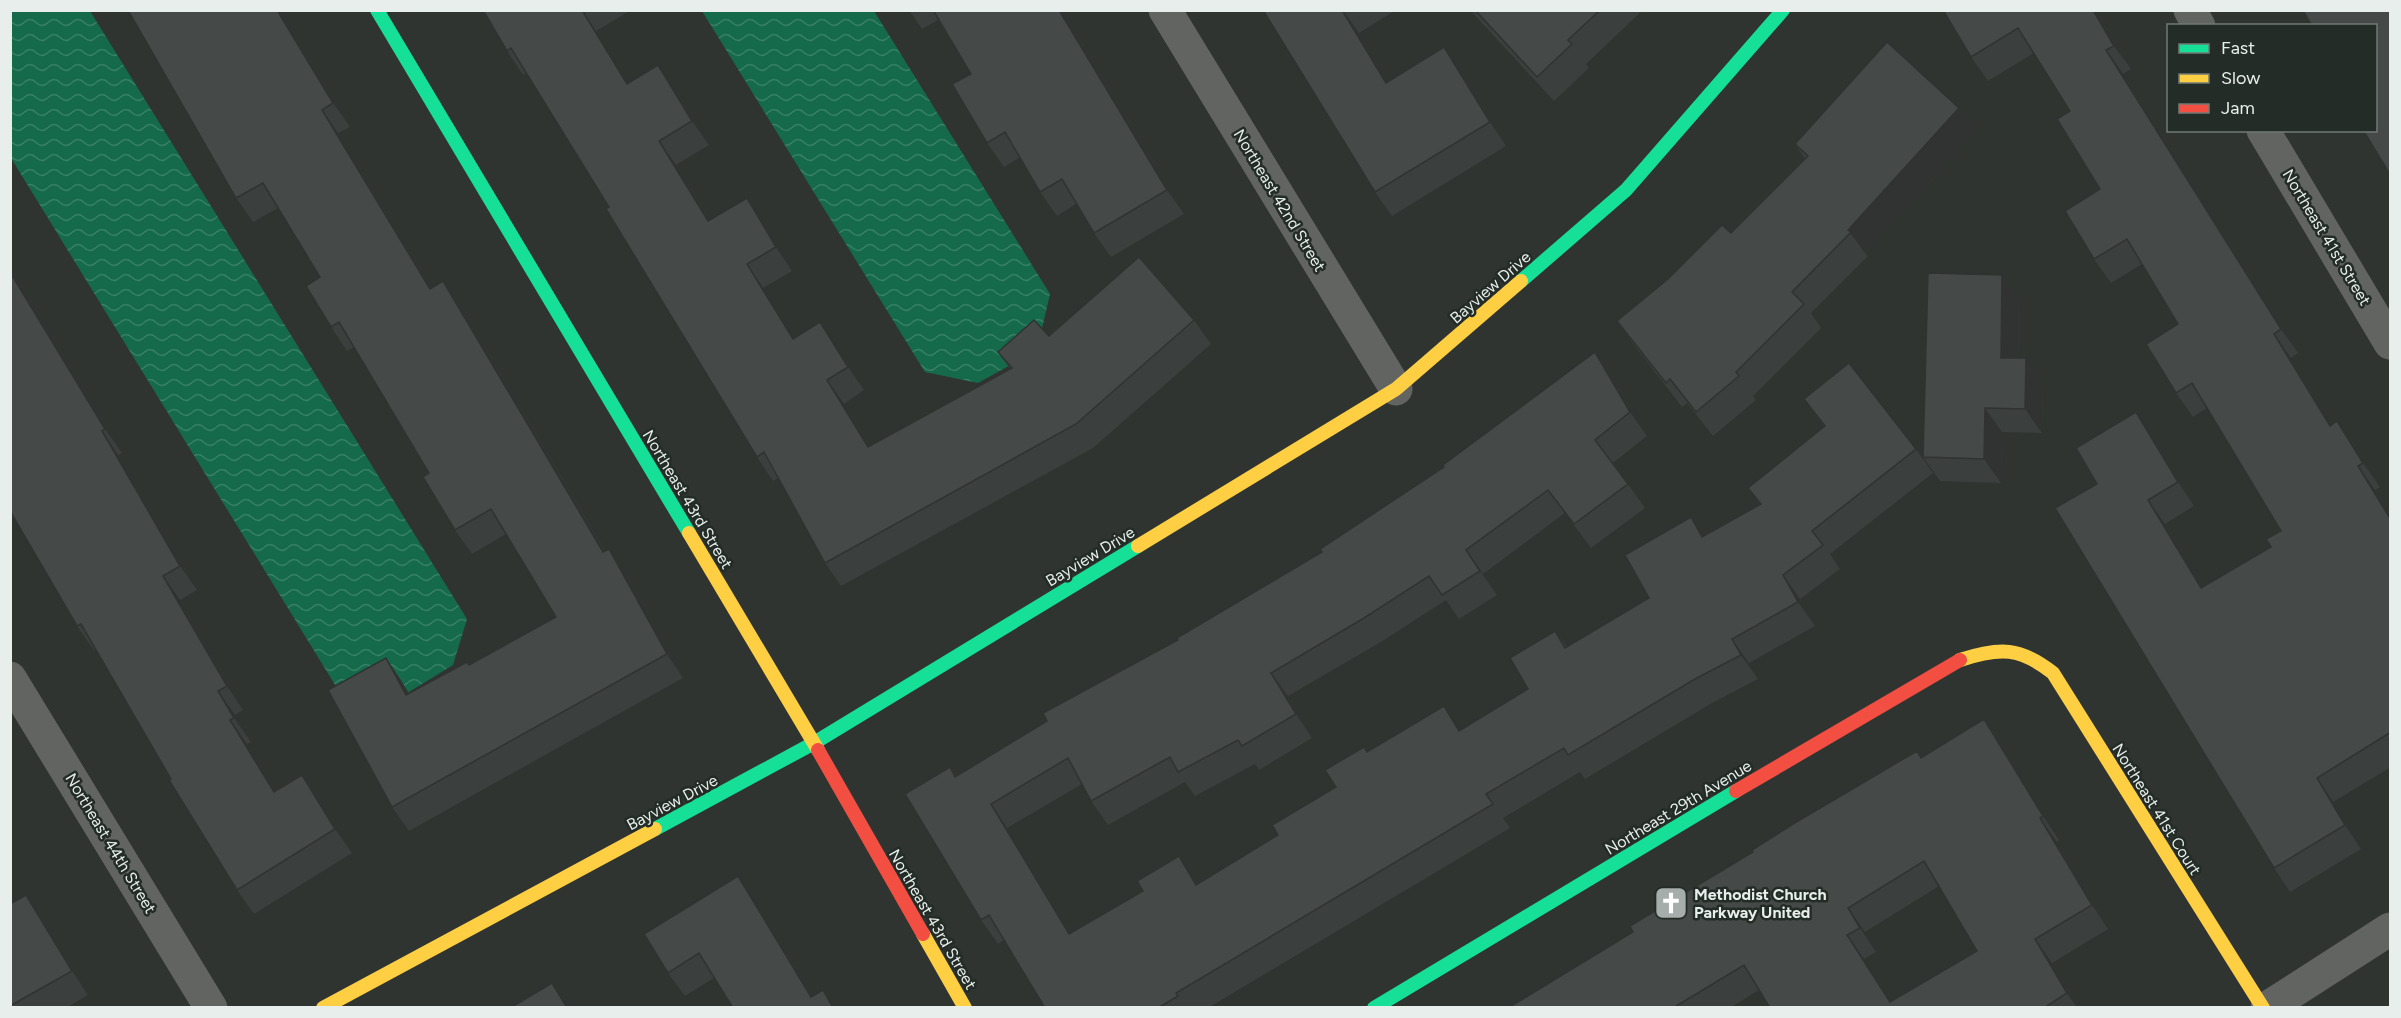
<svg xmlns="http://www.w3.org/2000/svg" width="2401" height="1018" viewBox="0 0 2401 1018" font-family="Figtree,sans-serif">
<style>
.water{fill:url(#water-waves)}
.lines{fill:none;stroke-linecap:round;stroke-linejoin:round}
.street{stroke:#626462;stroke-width:33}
.fast{stroke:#16e098;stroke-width:14}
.slow{stroke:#ffcf43;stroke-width:14}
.jam{stroke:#f24e42;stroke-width:14}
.wall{fill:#3b3f3d;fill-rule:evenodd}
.shaded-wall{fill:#303332}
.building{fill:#454947;stroke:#303332;stroke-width:1.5;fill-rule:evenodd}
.labels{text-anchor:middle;stroke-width:5;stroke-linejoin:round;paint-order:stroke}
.street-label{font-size:16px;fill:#e8eeeb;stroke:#232c27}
.poi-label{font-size:16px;font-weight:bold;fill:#e8eeeb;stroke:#232c27;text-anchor:start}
</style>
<defs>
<pattern id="water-waves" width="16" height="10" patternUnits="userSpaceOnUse" patternTransform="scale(1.5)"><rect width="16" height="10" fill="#156a4c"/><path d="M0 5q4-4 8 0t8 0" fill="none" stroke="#378066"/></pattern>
</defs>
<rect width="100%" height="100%" fill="#2f3431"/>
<g class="water">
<path d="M11 11H90L467 619 453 665 386 706 345 701 11 158Z"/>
<path d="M702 11H874L1050 294 1037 350 978 383 925 372Z"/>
</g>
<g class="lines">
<g class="street">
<path d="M1165 10 1396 389"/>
<path d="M2190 10 2199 26"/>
<path d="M2263 130 2390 343"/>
<path d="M10 678 211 1008"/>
<path d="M2267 1008 2390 929"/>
</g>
<g class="fast">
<path d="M377 10 689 533"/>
<path d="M1521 281 1626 190 1783 10"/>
<path d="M655 829 814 743 1138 546"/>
<path d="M1374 1008 1736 791"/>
</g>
<g class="slow">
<path d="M689 533 818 750"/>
<path d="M1138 546 1396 389 1521 281"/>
<path d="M1960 660C2000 647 2020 647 2053 673L2263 1008"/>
<path d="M923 934 965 1008"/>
<path d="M323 1008 655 829"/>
</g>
<g class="jam">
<path d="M818 750 923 934"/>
<path d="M1736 791 1960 660"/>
</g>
</g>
<g class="wall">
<path d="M128 10H279L350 127 338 133 431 288 443 281 460 305 605 551 626 573 683 678 409 831 392 807 386 658 402 682 409 693 469 665 556 617 506 534 472 554 455 530 429 473 354 347 347 351 331 327 320 277 278 208 253 222 236 198Z"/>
<path d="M483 10H631L596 31 628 83 658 65 675 89 709 145 676 165 710 220 747 198 763 222 792 271 763 288 794 338 837 346 864 390 844 404 870 446 1010 369 998 352 1049 336 1194 320 1211 344 1093 448 841 586 825 563 778 478 773 481 757 457 609 207 526 73 523 75 507 51Z"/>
<path d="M909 10H1062L1184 214 1111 257 1094 233 1076 204 1057 216 1040 192 1020 157 1004 167 987 143 971 74 938 20 922 29Z"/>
<path d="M1263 10H1396L1359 33 1388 82 1444 47 1461 71 1506 146 1392 216 1375 192Z"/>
<path d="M1470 10H1643L1586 64 1589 68 1554 101Z"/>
<path d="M1943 10H2095L2131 69 2123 74 2298 353 2291 358 2331 425 2337 421 2354 445 2380 487 2375 490 2391 516V767L2333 802 2361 849 2290 892 2274 868 2097 484 2152 436 2194 506 2165 524 2202 587 2271 547 2281 531 2207 408 2193 417 2176 393 2178 324 2142 264 2111 283 2094 259 2100 189 2070 111 2034 53 1988 81 1971 57Z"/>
<path d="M1959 108 1976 132 1865 253 1868 256 1811 313 1821 328 1753 396 1756 400 1713 436 1687 403 1682 407 1634 345 1617 321 1731 233 1805 159 1795 144Z"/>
<path d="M10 271 25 291 122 453 118 455 197 590 180 600 243 710 235 715 251 742 247 744 276 791 302 775 319 799 352 853 254 914 237 890 95 649 94 650 77 626 14 517 10 518Z"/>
<path d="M2002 275 2019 299 2018 358 2043 382 2042 433 2002 432 2001 483 1940 481 1923 457Z"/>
<path d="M1595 352 1612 376 1647 436 1613 463 1645 508 1591 548 1565 513 1483 574 1497 595 1459 619 1446 600 1381 642 1288 696 1312 738 1259 770 1255 764 1195 796 1185 782 1108 825 1091 801 1082 784 1007 828 1071 933 1143 891 1179 856 1198 884 1278 835 1336 787 1367 752 1461 730 1528 689 1555 631 1567 647 1649 598 1704 536 1760 505 1748 488 1824 427 1804 399 1916 449 1933 473 1830 554 1840 569 1800 599 1815 626 1749 663 1758 679 1712 703 1585 779 1580 772 1503 818 1510 828 1208 1008H1045L1004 940 998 944 981 920 950 767 956 776 1322 552 1444 467Z"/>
<path d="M1984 719 2001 743 2059 840 2057 842 2108 929 2052 963 2078 1008H1770L1759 990 1730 1008H1508ZM1939 886 1977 951 1891 1002 1864 959 1876 952 1865 932Z"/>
<path d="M26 895 42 919 88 995 66 1008H10V904Z"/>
<path d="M754 900 813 996 836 1008 714 978 685 996 668 973Z"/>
</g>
<g class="shaded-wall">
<path d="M277 10H279L350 127 333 103Z"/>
<path d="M582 10 596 31 644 108 627 84Z"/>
<path d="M1059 10H1062L1184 214 1167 190Z"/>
<path d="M1343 10 1359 33 1403 107 1386 83Z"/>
<path d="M2093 10H2095L2131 69 2114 46Z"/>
<path d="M1444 47 1461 71 1506 146 1490 122Z"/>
<path d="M2106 50 2123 74 2298 353 2281 329Z"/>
<path d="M658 65 675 89 709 145 692 121Z"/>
<path d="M1959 108 1976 132 1865 253 1848 230Z"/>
<path d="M322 110 338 133 446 313 430 289Z"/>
<path d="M659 141 676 165 725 245 708 221Z"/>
<path d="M747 198 763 222 792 271 776 247Z"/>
<path d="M747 264 763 288 810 363 793 339Z"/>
<path d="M10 271 25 291 122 453 105 429Z"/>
<path d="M2002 275 2019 299 2017 382 2001 358Z"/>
<path d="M443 281 460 305 619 576 603 552Z"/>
<path d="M820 322 837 346 864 390 848 367Z"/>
<path d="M2274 334 2291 358 2347 450 2330 426Z"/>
<path d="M1595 352 1612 376 1647 436 1630 412Z"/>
<path d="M2026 358 2043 382 2042 433 2025 409Z"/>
<path d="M827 380 844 404 885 471 868 447Z"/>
<path d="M1985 408 2002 432 2001 483 1984 459Z"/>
<path d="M2136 412 2152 436 2194 506 2178 482Z"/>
<path d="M2337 421 2354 445 2380 487 2363 463Z"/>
<path d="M102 431 118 455 197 590 180 566Z"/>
<path d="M2358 466 2375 490 2391 516V520Z"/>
<path d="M2148 500 2165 524 2217 612 2201 588Z"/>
<path d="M1691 517 1707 541 1702 537Z"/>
<path d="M609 549 626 573 683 678 667 654Z"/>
<path d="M1466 550 1483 574 1497 595 1480 571Z"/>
<path d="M1783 575 1800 599 1815 626 1798 602Z"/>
<path d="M163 576 180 600 243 710 227 686Z"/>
<path d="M1732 639 1749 663 1758 679 1741 655Z"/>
<path d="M386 658 402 682 423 719 406 695Z"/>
<path d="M1271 673 1288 696 1312 738 1296 714Z"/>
<path d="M218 691 235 715 251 742 234 718Z"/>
<path d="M1444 706 1461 730 1459 731Z"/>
<path d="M1984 719 2001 743 2059 840 2043 816Z"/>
<path d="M230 720 247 744 291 816 274 792Z"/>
<path d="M302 775 319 799 352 853 335 829Z"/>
<path d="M2317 778 2333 802 2361 849 2345 825Z"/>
<path d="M991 804 1007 828 1086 958 1069 934Z"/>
<path d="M2040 818 2057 842 2108 929 2092 905Z"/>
<path d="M1179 856 1195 879 1213 909 1196 885Z"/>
<path d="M738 876 754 900 820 1008 811 997Z"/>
<path d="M26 895 42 919 88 995 72 971Z"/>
<path d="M1848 908 1865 932 1876 952 1860 928Z"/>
<path d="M1847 935 1864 959 1895 1008H1893Z"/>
<path d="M2035 939 2052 963 2078 1008H2077L2067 993Z"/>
<path d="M552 983 569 1008H567Z"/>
</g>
<g class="building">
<path d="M128 10H277L333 103 322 110 430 289 443 281 603 552 609 549 667 654 392 807 328 690 386 658 406 695 467 662 469 665 556 617 491 509 455 530 423 477 429 473 339 322 331 327 306 286 320 277 263 183 236 198Z"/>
<path d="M483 10H582L627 84 658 65 692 121 659 141 708 221 747 198 776 247 747 264 793 339 820 322 848 367 827 380 868 447 1012 368 998 352 1034 320 1049 336 1139 257 1194 320 1076 424 825 563 764 452 757 457 606 209 609 207 511 48 507 51Z"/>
<path d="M933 10H1059L1167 190 1094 233 1062 179 1040 192 1005 132 987 143 952 84 971 74Z"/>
<path d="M1263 10H1342L1386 83 1444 47 1490 122 1375 192Z"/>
<path d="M1475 10H1600L1568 40 1572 44 1537 77Z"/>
<path d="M1943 10H2093L2114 46 2106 50 2281 329 2274 334 2330 426 2337 421 2363 463 2358 466 2391 520V732L2317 778 2345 825 2274 868 2055 508 2097 484 2076 448 2136 412 2178 482 2148 500 2201 588 2271 547 2266 539 2281 531 2192 383 2176 393 2146 344 2178 324 2127 239 2094 259 2065 211 2100 189 2057 119 2070 111 2018 28 1971 57Z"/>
<path d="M2303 10H2391V176L2363 130H2376V26H2312Z"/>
<path d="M1887 42 1959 108 1848 230 1851 232 1792 292 1804 304 1736 372 1739 376 1696 412 1670 379 1666 383 1617 321 1668 279 1722 225 1731 233 1808 156 1795 144Z"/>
<path d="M10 272 105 429 102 431 180 566 163 576 227 686 218 691 234 718 230 720 274 792 302 775 335 829 237 890 169 780 171 779 81 624 77 626 10 511Z"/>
<path d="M1928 273 2002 275 2001 358H2026L2025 409 1985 408 1984 459 1923 457Z"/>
<path d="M1595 352 1630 412 1595 440 1628 484 1574 524 1548 490 1466 550 1480 571 1442 595 1429 576 1364 618 1271 673 1296 714 1242 746 1238 740 1178 772 1170 757 1091 801 1068 758 991 804 1069 934 1143 891 1137 881 1179 856 1196 885 1278 835 1272 825 1336 787 1325 770 1364 747 1367 752 1444 706 1459 731 1528 689 1510 658 1555 631 1565 648 1649 598 1625 555 1691 517 1702 537 1761 504 1748 488 1825 426 1804 399 1849 363 1916 449 1812 531 1823 545 1783 575 1798 602 1732 639 1741 655 1695 679 1568 755 1564 748 1486 794 1493 804 1176 993 1178 996 1158 1008H1045L989 915 981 920 905 794 950 767 955 777 1047 721 1043 713 1178 640 1177 638 1322 552 1320 549 1444 467 1443 465Z"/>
<path d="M1984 719 2043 816 2040 818 2092 905 2035 939 2067 993 2044 1008H1770L1744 965 1673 1008H1508L1633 932 1630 926 1753 852 1752 850 1793 824 1917 751 1921 758ZM1924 861 1977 951 1890 1002 1847 935 1860 928 1848 908Z"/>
<path d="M738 876 811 997 823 990 833 1008H733L699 953 668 973 644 934Z"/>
<path d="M26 895 72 971 10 1006V904Z"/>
<path d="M552 983 567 1008H510Z"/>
</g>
<defs>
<g id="church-square" transform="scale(1.725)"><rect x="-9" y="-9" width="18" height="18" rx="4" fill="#a7adaa" stroke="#232c27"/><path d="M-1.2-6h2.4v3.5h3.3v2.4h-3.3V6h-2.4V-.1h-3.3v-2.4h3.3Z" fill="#fff"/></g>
</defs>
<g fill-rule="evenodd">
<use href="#church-square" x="1671" y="903"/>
</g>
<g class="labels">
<g class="street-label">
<text transform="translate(1280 200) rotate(59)" y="6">Northeast 42nd Street</text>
<text transform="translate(2327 237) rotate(59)" y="6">Northeast 41st Street</text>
<text transform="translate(1490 287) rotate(-41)" y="6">Bayview Drive</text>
<text transform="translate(688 499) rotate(59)" y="6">Northeast 43rd Street</text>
<text transform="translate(1090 556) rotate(-31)" y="6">Bayview Drive</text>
<text transform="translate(672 802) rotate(-28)" y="6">Bayview Drive</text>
<text transform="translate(1678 807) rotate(-31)" y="6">Northeast 29th Avenue</text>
<text transform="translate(2157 809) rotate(58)" y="6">Northeast 41st Court</text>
<text transform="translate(111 843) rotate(59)" y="6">Northeast 44th Street</text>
<text transform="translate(933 919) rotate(60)" y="6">Northeast 43rd Street</text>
</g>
<g class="poi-label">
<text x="1694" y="900">Methodist Church<tspan x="1694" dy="18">Parkway United</tspan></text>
</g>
</g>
<rect width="2401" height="1018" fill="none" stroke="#e8eeeb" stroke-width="24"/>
<rect x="2167" y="24" width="210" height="108" fill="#232c27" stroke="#727a75" stroke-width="1.5"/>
<rect x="2179" y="44" width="30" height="9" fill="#16e098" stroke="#727a75" stroke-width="1.5"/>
<text x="2221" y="54" font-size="18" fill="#e8eeeb">Fast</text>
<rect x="2179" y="74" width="30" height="9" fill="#ffcf43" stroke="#727a75" stroke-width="1.5"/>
<text x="2221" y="84" font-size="18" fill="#e8eeeb">Slow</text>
<rect x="2179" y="104" width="30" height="9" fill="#f24e42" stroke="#727a75" stroke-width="1.5"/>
<text x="2221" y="114" font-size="18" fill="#e8eeeb">Jam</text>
</svg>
